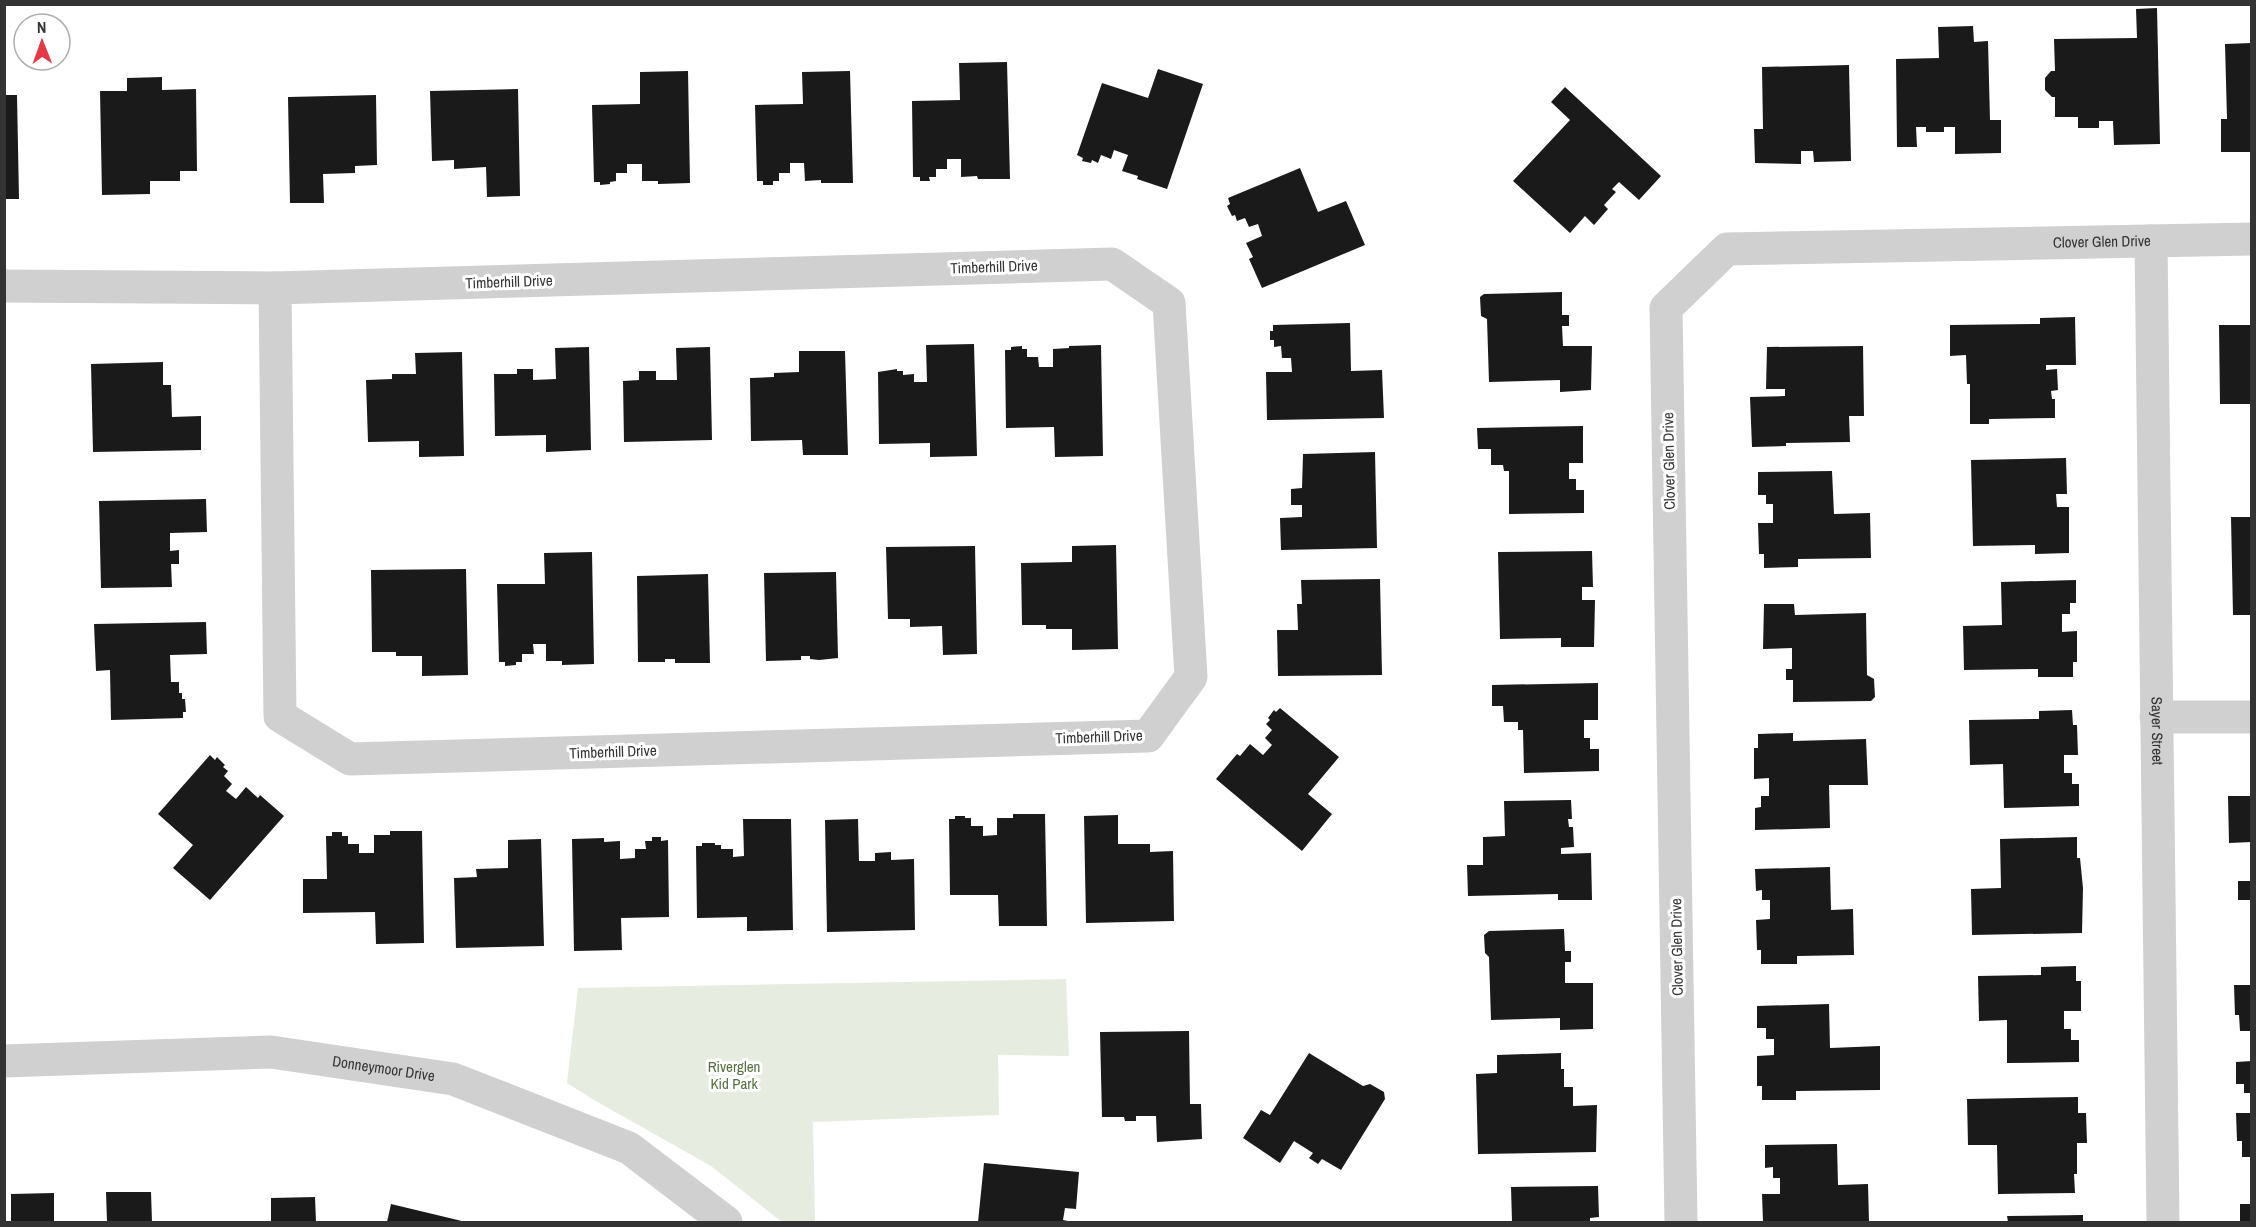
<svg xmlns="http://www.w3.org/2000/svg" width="2256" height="1227" viewBox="0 0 2256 1227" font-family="'Archivo Narrow',sans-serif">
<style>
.green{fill:#e6ecdf}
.building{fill:#1a1a1a}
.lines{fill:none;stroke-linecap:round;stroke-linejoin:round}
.minor{stroke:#d0d0d0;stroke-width:33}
.tertiary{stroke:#d0d0d0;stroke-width:33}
.labels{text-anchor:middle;stroke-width:6;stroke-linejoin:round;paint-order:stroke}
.street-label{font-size:15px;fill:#333;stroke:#fff}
.park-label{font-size:15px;fill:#56703f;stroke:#fff}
</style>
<rect width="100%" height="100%" fill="#fff"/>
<path class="green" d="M1066 979 1069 1056 998 1055 999 1115 813 1122 815 1222H782L711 1166 594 1100 567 1083 578 988Z"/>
<g class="building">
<path d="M2157 8 2160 144 2114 145 2113 121H2099V128H2078V117H2055V97H2052L2045 90V78L2051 71H2055L2054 39 2137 38 2136 9Z"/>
<path d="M1973 26 1974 42 1988 41 1990 120H2001V153L1955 154V127H1944V132H1926V127H1916L1917 147H1897L1896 59 1939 58 1938 27Z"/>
<path d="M2252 43V152H2221V119H2227L2225 44Z"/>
<path d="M1007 62 1010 179H978L977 176 961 177V159H947V169H936V177H929L930 181H920V177H913L912 101 960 100 959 63Z"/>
<path d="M1849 65 1851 161 1814 162 1813 151H1801V164L1755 163 1754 129H1763L1762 67Z"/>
<path d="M1158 69 1203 84 1167 189 1137 179 1138 176 1122 171 1128 155 1114 150 1111 159 1101 155 1098 163 1092 160 1091 163 1082 161 1083 158 1077 155 1102 83 1148 98Z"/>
<path d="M688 71 690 183 658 184V181H642V164H627V173H616V181L610 182V184L600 185V182H594L592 105 640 104V72Z"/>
<path d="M850 71 853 183H821V180L805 181 804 163H790V173H779V181H773V185H763V181H757L755 105 803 104 802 72Z"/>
<path d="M162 77V90L196 89 197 171H180V181H150V194L102 195 100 91H127V78Z"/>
<path d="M1565 87 1661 176 1639 200 1619 182 1612 189 1616 192 1604 205 1608 209 1594 225 1585 216 1570 233 1513 181 1570 120 1551 102Z"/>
<path d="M518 89 520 196 487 197 486 167 454 169V160L432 161 430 91Z"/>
<path d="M4 95H17L19 199H4Z"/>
<path d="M376 95 377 165 355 166V173L323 174 324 203H290L288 97Z"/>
<path d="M1300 168 1318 212 1346 201 1365 245 1262 288 1249 259 1253 257 1246 243 1262 236 1258 224 1249 227 1245 218 1237 221 1235 215 1232 216 1227 206 1230 204 1228 198Z"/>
<path d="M1562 292V315H1569V326H1562L1563 346H1592L1591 390 1560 392V380L1489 382 1487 319 1481 316 1480 297 1484 294Z"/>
<path d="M2075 317 2076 365H2046V370L2057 369 2058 390 2051 391 2052 399H2055V418L1989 419V424H1970V384H1967L1966 355 1950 356V325L2040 324V318Z"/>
<path d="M1350 323 1351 371 1382 370 1384 418 1267 420 1266 372H1292L1291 358H1282L1281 346 1274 347V340H1270V331H1273V325Z"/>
<path d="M2219 325H2252V404H2220Z"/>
<path d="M974 344 977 456 930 457V443L879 444 878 372 897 369V371H903V375L914 374V382H927L926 345Z"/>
<path d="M1101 345 1103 456 1055 457 1054 427 1006 428 1005 350H1011V347L1022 346V349H1027V357H1038L1039 367H1053V349L1069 348V346Z"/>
<path d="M1863 346 1864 416H1849L1850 442 1786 443V446L1752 447 1750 397 1785 396V389H1766L1767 347Z"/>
<path d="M589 347 591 450 546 452V435L495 436 494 374H517V369H533V380L556 379 555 348Z"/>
<path d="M710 347 712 440 624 442 623 381 639 380V371H656V380H677L676 348Z"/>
<path d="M799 351H845L848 455H803L802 440 751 441 750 378 774 377V373L799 372Z"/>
<path d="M462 352 464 456 419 457V441L368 442 366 380 392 379V374H416L415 353Z"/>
<path d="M163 362V385H171L172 417 201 416V450L93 452 91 364Z"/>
<path d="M1583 426V463H1569V479H1576V490H1584V513L1509 514V471H1504L1503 465H1491V449H1478L1477 428Z"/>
<path d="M1375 452 1377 548 1281 550 1280 518 1302 517V505H1291V489L1302 488 1303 454Z"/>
<path d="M2066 458 2067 494H2056L2057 507H2069V553L2035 554V545L1973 546 1971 460Z"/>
<path d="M1832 471 1834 514 1870 513 1871 558 1798 559V567L1764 568V554H1759L1758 523H1773V504H1766V495H1758V472Z"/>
<path d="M206 499 207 532 170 533V551L179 550V564H171L172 587 101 588 99 501Z"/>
<path d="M2231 517H2252V615H2233Z"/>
<path d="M1116 545 1118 649 1072 650V629H1046V625H1022L1021 563 1072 562V546Z"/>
<path d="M975 546 977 654 943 655 942 626 910 627V619H888L886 547Z"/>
<path d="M1592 551 1593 587H1582V600H1595L1594 647H1561V638L1500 639 1498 552Z"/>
<path d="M592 552 594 664 562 665V661H546V644H533L534 654H522V662H516V665L505 666V662H499L497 584H545L544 553Z"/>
<path d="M466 569 468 675 422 676V656H396V652H372L371 570Z"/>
<path d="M836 572 838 658 819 660 810 659V656H801V660L766 661 764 573Z"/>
<path d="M708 574 710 663H675V659H665V662H638L637 576Z"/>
<path d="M1380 579 1382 675 1278 676 1277 630H1298L1297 604H1302L1301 580Z"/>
<path d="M2076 580V603H2070V614H2062V632L2077 631V662H2073V677H2038V669L1964 670 1963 626 2002 625 2001 582Z"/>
<path d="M1764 604H1794L1795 615 1866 613 1867 675 1874 679 1875 697 1871 701 1793 702V680H1786V669H1792V648L1763 649Z"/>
<path d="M206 622 207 654 170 655 171 682H179V693H182V699H185L186 712H183V718L111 720 110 670 96 671 94 624Z"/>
<path d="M1598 683V720H1584V738H1590V749H1599V771L1524 773 1523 730H1518V722H1504L1503 706H1492V685Z"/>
<path d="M1280 708 1339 757 1308 794 1332 814 1302 851 1216 779 1237 754 1240 756 1250 744 1263 755 1272 745 1265 738 1272 730 1266 724 1270 720 1268 718 1274 710 1276 712Z"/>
<path d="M2072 710 2073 725H2077L2078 755H2064V773H2072V784H2079V806L2004 808 2003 764 1970 765 1969 720 2039 719V711Z"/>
<path d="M1793 733V741L1866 739 1868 785H1829L1830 828 1755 830V808L1761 807V796H1769V778L1754 779V748H1758V734Z"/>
<path d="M210 755 215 760 217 757 225 765 223 767 228 771 224 776 232 784 226 791 236 799 246 787 258 798 260 795 284 816 210 900 173 868 193 845 158 814Z"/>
<path d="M2228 796H2252V842L2229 843Z"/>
<path d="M1571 800 1572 819H1568L1569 827H1573L1574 847 1561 848V854L1591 853 1592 900H1558V894L1468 896 1467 865H1483V837L1505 836 1504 801Z"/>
<path d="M1013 814H1045L1047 926H999L998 895H950L949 819H955V816H965V818H971V826H983V836L997 835V818H1013Z"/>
<path d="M1118 815V844H1150V852L1173 851 1174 921 1086 923 1084 816Z"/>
<path d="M743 819H791L793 930 747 931V917L697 918 696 846H702V843H715V845H721V849H733V857L744 856Z"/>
<path d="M858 819 859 861H875V853L891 852V860L914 859 915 930 827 932 825 820Z"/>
<path d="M390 831H422L424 943 376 944 375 912 303 913V879H327L326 836H332V832H342V836H348V844H359V853H374V835H390Z"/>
<path d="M652 837H661V841L668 840 669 917 621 918 622 950 574 951 572 839 604 838V842L620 841V859L635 858V849H646L645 841H652Z"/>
<path d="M2077 837V858H2080L2083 888 2082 933 1972 935 1971 889 2001 888 2000 839Z"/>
<path d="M541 839 544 946 456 948 454 878 477 877 476 869 508 868V840Z"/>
<path d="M1830 867 1831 910 1853 909 1854 955 1797 956V964H1761V950H1757L1756 920 1770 919V900H1762V890L1756 891 1755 869Z"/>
<rect x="2238" y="881" width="14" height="19"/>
<path d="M1564 929 1565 951H1571V962H1565V983H1593V1029L1560 1030V1018L1491 1020 1489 957 1485 953 1484 935 1489 931Z"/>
<path d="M2076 966V981H2081V1011H2064V1029H2071V1040H2079V1062L2007 1063V1020L1979 1021 1978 976 2041 975V967Z"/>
<path d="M2234 985H2252V1031H2240L2239 1015H2235Z"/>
<path d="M1829 1004 1830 1048 1880 1046V1090L1796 1091V1100H1762V1086H1757V1056L1774 1055V1039H1766V1028H1757V1006Z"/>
<path d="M1189 1031 1190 1104H1201L1202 1139 1157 1142 1156 1116H1136V1121H1125L1124 1117H1102L1100 1032Z"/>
<path d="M1309 1053 1363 1086 1370 1084 1384 1092 1385 1099 1341 1170 1322 1159 1318 1164 1309 1158 1313 1153 1294 1141 1280 1163 1243 1138 1261 1110 1270 1115Z"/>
<path d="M1561 1053V1069H1564V1087H1573V1106L1597 1105 1596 1152 1478 1154 1476 1074 1497 1073V1055Z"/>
<path d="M2252 1061V1093H2244V1084H2236V1062Z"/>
<path d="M2078 1097V1113H2086L2087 1143H2077V1174H2074L2075 1193 1998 1194 1997 1145H1968L1967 1099Z"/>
<path d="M2236 1113H2252V1157H2242V1141H2237Z"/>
<path d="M1837 1144 1838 1185 1868 1184 1869 1222H1763L1762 1194H1780V1178H1773V1167L1765 1168V1145Z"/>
<path d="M984 1163 1079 1172 1076 1209 1065 1208 1063 1220 1073 1222H978Z"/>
<path d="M1598 1186 1599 1217 1590 1218V1222H1512L1511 1187Z"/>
<path d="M106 1192H151L152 1222H107Z"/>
<path d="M54 1193V1222H11V1194Z"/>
<path d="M315 1197 316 1222H271V1198Z"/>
<path d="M391 1204 466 1222H387Z"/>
<rect x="2240" y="1204" width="12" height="18"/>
<path d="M2083 1215V1222H2008L2007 1216Z"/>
</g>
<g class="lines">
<g class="minor">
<path id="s1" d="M2151 241 2163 1222"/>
<path d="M1112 264 1169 303 1191 677 1148 736 350 759 280 716 275 288Z"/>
<path d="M4 286 275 288"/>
<path d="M2156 717H2252"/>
<path id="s2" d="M1681 1222 1666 308 1727 249 2252 239"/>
</g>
<path class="tertiary" id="s3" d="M4 1061 271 1052 453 1079 629 1148 726 1222"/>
</g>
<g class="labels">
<g class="street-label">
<text dy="5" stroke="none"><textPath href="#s2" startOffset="1374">Clover Glen Drive</textPath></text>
<text transform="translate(994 267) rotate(-2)" y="5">Timberhill Drive</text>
<text transform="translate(509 282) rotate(-2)" y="5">Timberhill Drive</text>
<text transform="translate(1669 461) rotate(-91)" y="5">Clover Glen Drive</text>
<text dy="5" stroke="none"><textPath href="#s1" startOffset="490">Sayer Street</textPath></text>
<text transform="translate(1099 737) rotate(-2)" y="5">Timberhill Drive</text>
<text transform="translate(613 752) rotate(-2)" y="5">Timberhill Drive</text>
<text transform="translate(1677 947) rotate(-91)" y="5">Clover Glen Drive</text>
<text dy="5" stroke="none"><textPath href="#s3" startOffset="381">Donneymoor Drive</textPath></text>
</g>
<g class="park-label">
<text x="734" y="1072">Riverglen<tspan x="734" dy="17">Kid Park</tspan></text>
</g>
</g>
<rect width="2256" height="1227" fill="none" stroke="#333333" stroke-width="12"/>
<g transform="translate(42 42) rotate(359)"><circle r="28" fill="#ffffff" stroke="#adadad" stroke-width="1.5"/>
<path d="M0-4.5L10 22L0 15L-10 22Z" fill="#e63946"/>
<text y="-9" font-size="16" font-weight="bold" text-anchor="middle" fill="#333333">N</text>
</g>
</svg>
